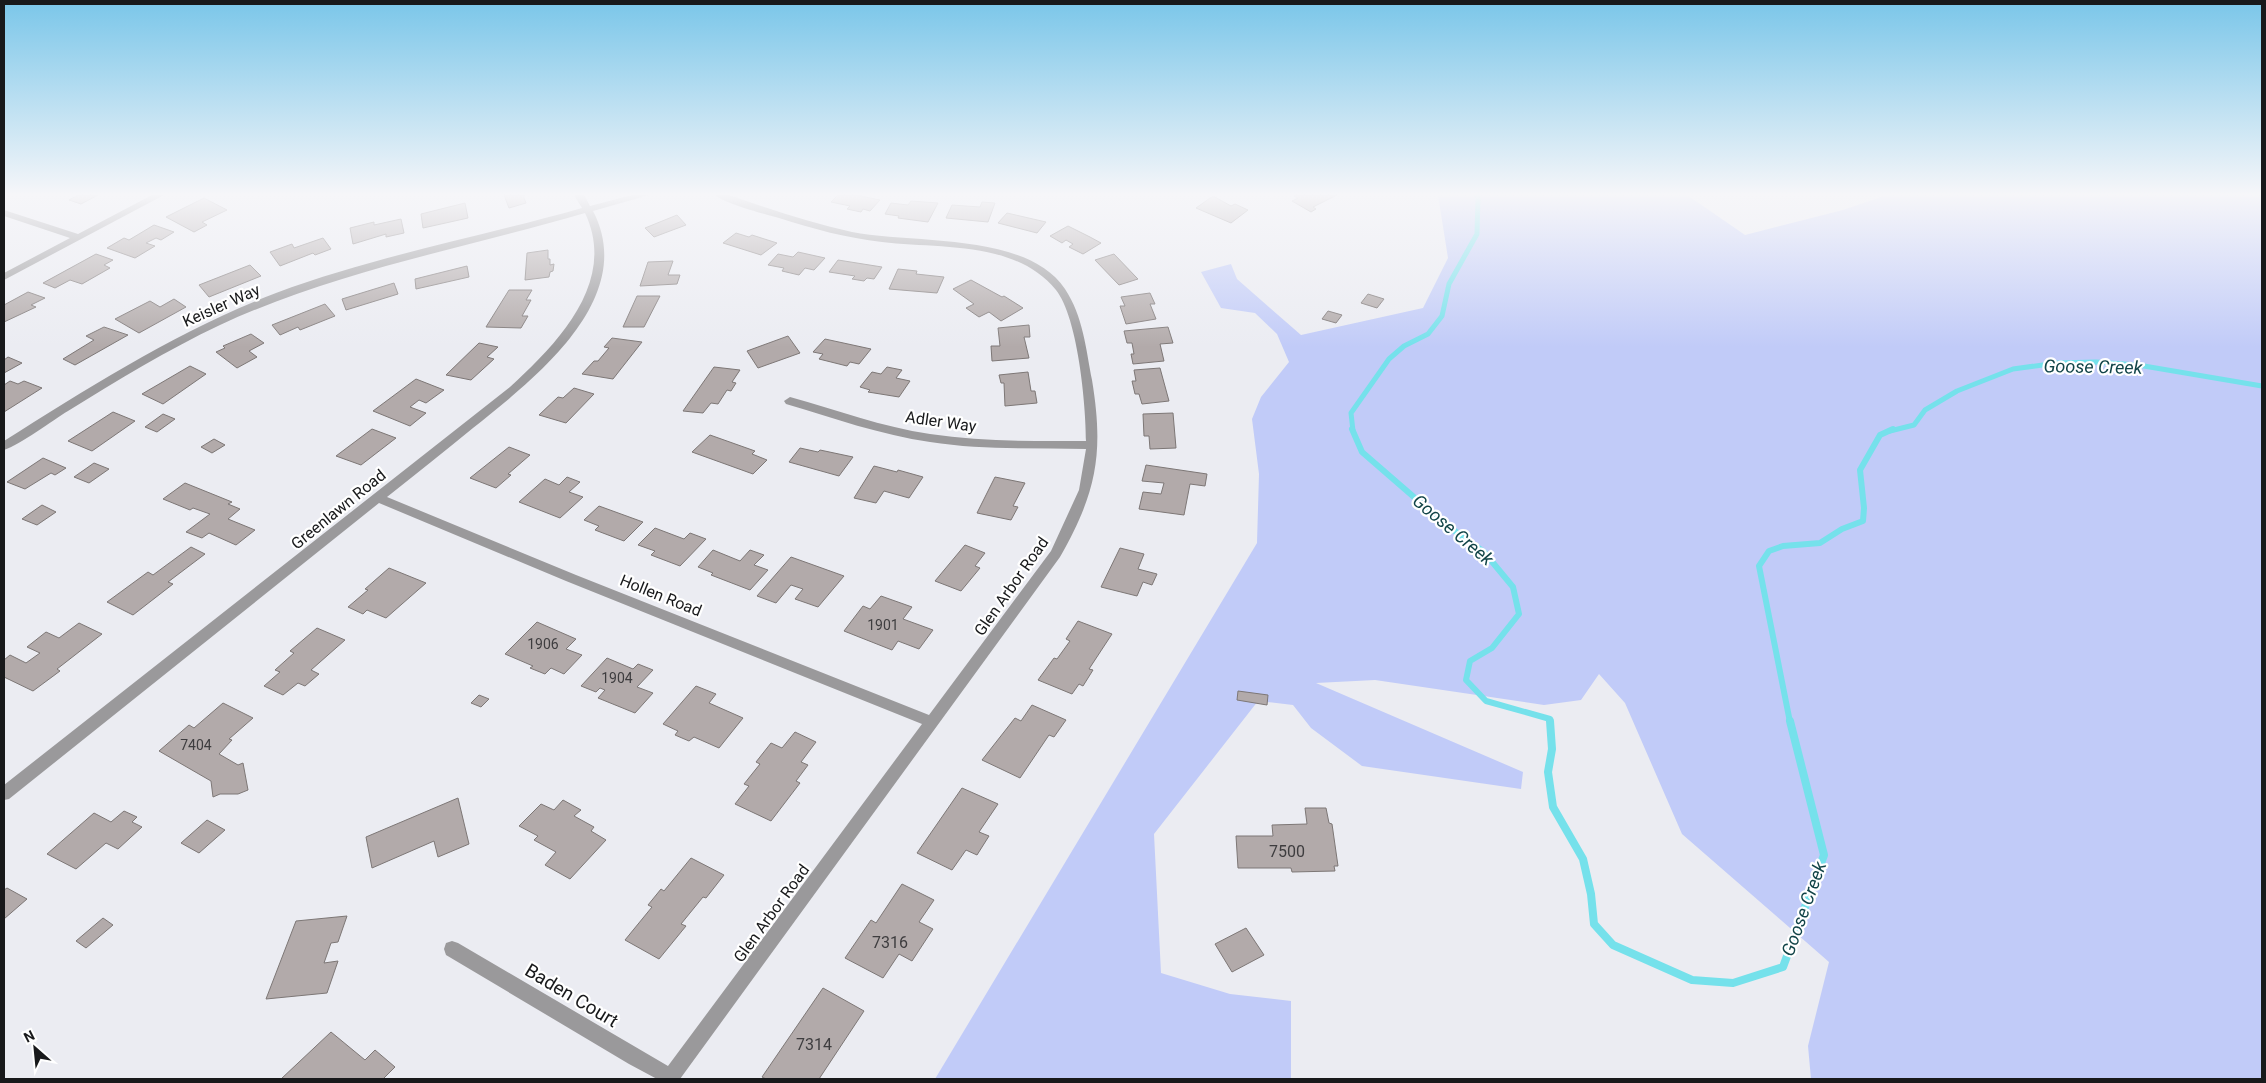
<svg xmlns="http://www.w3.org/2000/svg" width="2266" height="1083" viewBox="0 0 2266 1083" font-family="Roboto,sans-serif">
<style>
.green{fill:#c1cbf8}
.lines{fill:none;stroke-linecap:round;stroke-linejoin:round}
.stream-far2{stroke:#75e1eb;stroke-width:5}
.stream-far1{stroke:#75e1eb;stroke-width:6}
.stream{stroke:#75e1eb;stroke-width:8}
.building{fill:#b2aaaa;stroke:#7d7776}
.minor{fill:#9a999b;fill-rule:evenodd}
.labels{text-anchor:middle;stroke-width:4.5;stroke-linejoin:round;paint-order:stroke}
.number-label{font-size:14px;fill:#3e3d3f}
.street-label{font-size:16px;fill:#18191b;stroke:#fff}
.near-number-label{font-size:16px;fill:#3e3d3f}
.water-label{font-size:18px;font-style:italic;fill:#114448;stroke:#fff}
.near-street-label{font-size:19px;fill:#18191b;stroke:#fff}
</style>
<rect width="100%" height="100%" fill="#ebecf2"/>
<path class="green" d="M1438 195H1687L1745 235 1843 210 1887 195H2262V1079H1811L1808 1046 1829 962 1682 834 1625 703 1599 674 1581 700 1544 705 1375 680 1316 683 1523 772 1521 789 1362 766 1311 728 1293 705 1258 701 1154 834 1161 973 1230 994 1291 1001V1079H935L1257 543 1259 474 1252 419 1261 397 1289 362 1277 334 1255 313 1221 308 1201 272 1231 264 1237 279 1301 335 1423 308 1448 258Z"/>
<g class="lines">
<g class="stream-far2">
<path d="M1353 431 1351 413 1389 359 1404 346 1428 334 1442 316 1449 284 1477 234 1478 197 1476 195"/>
<path d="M1890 431 1914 425 1925 410 1957 391 2013 369 2057 363 2096 362 2138 365 2262 386"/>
</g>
<g class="stream-far1">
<path d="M1352 429 1362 452 1445 524 1484 552 1513 587 1519 614 1492 648 1470 661 1466 680 1486 701 1550 719V722"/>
<path d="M1790 722 1759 566 1769 551 1783 546 1820 543 1842 529 1863 521 1864 508 1860 470 1880 435 1893 429"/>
</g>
<path class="stream" d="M1550 721 1552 749 1548 772 1553 807 1583 859 1591 894 1594 924 1613 945 1692 980 1733 983 1783 967 1824 855 1790 721"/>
</g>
<g class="building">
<path d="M78 195H98L81 204 69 200Z"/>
<path d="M504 195H525H523L526 203 509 208Z"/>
<path d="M838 195H856L880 200 870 211 863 209 861 212 847 209 850 206 831 202Z"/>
<path d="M1296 195H1337L1313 207 1316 209 1311 212 1292 201 1298 198 1294 196Z"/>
<path d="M1213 196 1231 206 1235 204 1248 210 1231 223 1196 208Z"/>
<path d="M204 198 227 210 202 222 207 225 194 232 166 217Z"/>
<path d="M911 201 938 203 928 222 898 218 899 216 885 214 891 203 908 205Z"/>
<path d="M982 202 995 203 988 222 946 218 952 205 980 207Z"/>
<path d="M465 203 468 218 423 228 421 214Z"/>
<path d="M1007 213 1046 222 1037 233 998 223Z"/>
<path d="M677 215 686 225 654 237 645 228Z"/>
<path d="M401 219 404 233 386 237V234L353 244 350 228 374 222V225Z"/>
<path d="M154 225 174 232 161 240 156 238 146 243 155 246 135 258 107 248 124 238 129 240Z"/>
<path d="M1068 226 1090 237 1101 243 1083 254 1069 247 1073 244 1066 240 1062 243 1050 236Z"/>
<path d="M736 233 749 237 752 235 777 243 761 255 723 243Z"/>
<path d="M323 238 331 249 315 255 313 253 280 266 270 252 292 244 294 248Z"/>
<path d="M548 250V259H550V265L554 264 553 271 550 272 549 277 525 280 527 253Z"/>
<path d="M798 252 825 258 814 270 805 268 799 275 782 271 784 268 768 265 778 254 793 257Z"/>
<path d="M96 254 113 260 104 265 110 268 82 284 70 280 55 288 43 283Z"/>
<path d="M1114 254 1136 277 1138 279 1119 285 1095 260Z"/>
<path d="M838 260 882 267 874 279 867 278 864 281 852 279 855 276 829 272Z"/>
<path d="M673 261 668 275H680L677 284 640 286 648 262Z"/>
<path d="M250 265 261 276 209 297 199 285Z"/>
<path d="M467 266 469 277 416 289 415 279Z"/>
<path d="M898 269 917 271 916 274 944 277 937 293 889 289Z"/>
<path d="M971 280 1002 297 1004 296 1023 308 1001 321 989 312 979 317 966 308 974 304 953 289Z"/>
<path d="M394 283 398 294 346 310 342 299Z"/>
<path d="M509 290H532L526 300H531L522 316H528L521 328 486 327Z"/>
<path d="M28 292 45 298 31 305 36 307 4 322V305Z"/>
<path d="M1150 293 1155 304H1150L1156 319 1126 324 1120 306H1125L1121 297Z"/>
<path d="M1368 294 1384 299 1377 308 1361 303Z"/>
<path d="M637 296H660L644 327H623Z"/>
<path d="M174 299 186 307 139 333 115 319 150 301 160 307Z"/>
<path d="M325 304 335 316 300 330 298 327 280 335 272 325Z"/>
<path d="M1328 311 1342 315 1336 323 1322 319Z"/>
<path d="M1029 325 1030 337H1024L1029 358 992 361 991 346H1000L998 328Z"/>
<path d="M104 327 128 335 75 365 63 359 94 340 86 336Z"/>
<path d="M1168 327 1173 343 1160 344 1164 361 1133 364 1131 354H1134L1132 343H1127L1124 331Z"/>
<path d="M251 334 264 343 249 351 257 357 237 368 216 352 225 348 223 346Z"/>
<path d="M788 336 800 353 758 368 747 351Z"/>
<path d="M612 338 642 342 613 379 582 374 594 361H598L609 348 604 347Z"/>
<path d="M825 339 871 349 859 364 850 362 847 366 819 359 823 354 813 352Z"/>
<path d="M479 343 498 347 487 357 494 359 471 380 446 375Z"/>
<path d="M8 357 22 363 4 373V360Z"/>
<path d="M190 366 206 374 163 404 142 394Z"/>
<path d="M714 367 740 370 732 382 736 383 731 391 727 390 718 404 711 403 703 413 683 411Z"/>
<path d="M887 367 902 370 896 378 910 381 899 397 868 392 870 390 860 387 872 372 881 374Z"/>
<path d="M1160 368 1169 401 1142 404 1139 394H1135L1132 381H1136L1134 370Z"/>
<path d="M1028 372 1031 391H1035L1037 403 1005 406 1004 383H1001L999 375Z"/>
<path d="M416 379 444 390 426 403 419 400 410 407 426 413 410 426 373 411Z"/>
<path d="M10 381 18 384 24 381 42 388 4 412V385Z"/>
<path d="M574 388 594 394 566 423 539 415 558 397 563 398Z"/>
<path d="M113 412 135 421 92 451 68 441Z"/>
<path d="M1173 413 1176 448 1150 449 1149 436H1144L1143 414Z"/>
<path d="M163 414 175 419 157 432 145 427Z"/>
<path d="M372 429 396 438 361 465 336 456Z"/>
<path d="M710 435 755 451 752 454 767 460 753 474 692 452Z"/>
<path d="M214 439 225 445 212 453 201 447Z"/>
<path d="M509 447 530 455 508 474 511 475 496 488 470 478Z"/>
<path d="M800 448 818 452 820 450 853 457 839 476 789 462Z"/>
<path d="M43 458 66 468 55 475 51 473 25 489 7 482Z"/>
<path d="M94 463 109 469 89 483 74 477Z"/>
<path d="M1146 465 1207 474 1205 486 1190 484 1184 515 1139 509 1143 492 1161 494 1164 483 1142 481Z"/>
<path d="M874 466 897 472 898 470 923 477 909 498 884 491 876 503 854 498Z"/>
<path d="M567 477 580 482 569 492 583 497 560 518 519 502 545 479 559 485Z"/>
<path d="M995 477 1025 483 1013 506 1018 507 1011 520 977 513Z"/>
<path d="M185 483 232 502 228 504 240 509 228 519 255 530 236 545 209 533 202 538 186 532 210 514 193 508 190 510 163 499Z"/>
<path d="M42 505 56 512 37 525 22 519Z"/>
<path d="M599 506 643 522 624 541 595 530 599 526 584 520Z"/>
<path d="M655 528 684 539 690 533 706 539 680 566 651 555 655 551 638 545Z"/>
<path d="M965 545 985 553 975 566 980 568 961 591 935 581Z"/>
<path d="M191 547 205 554 168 582 173 584 133 615 107 602 148 572 153 575Z"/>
<path d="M1120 548 1144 554 1138 569 1157 574 1152 585 1143 582 1137 596 1101 587Z"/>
<path d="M713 550 740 561 750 550 764 555 754 565 768 570 750 590 711 575 713 573 698 567Z"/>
<path d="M791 557 844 576 818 607 795 599 803 589 791 585 776 603 757 596Z"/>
<path d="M389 568 426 583 386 618 367 610 363 614 348 607 368 590 365 589Z"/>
<path d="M881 596 912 607 903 619 933 630 919 649 898 641 892 650 844 631 863 606 870 609Z"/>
<path d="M1078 621 1112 634 1089 669 1093 670 1083 686 1079 684 1072 694 1038 680 1054 658 1057 659 1070 641 1066 639Z"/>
<path d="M537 622 576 639 566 649 582 655 564 674 551 668 545 674 530 668 533 666 505 654Z"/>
<path d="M79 623 102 634 57 669 60 671 33 691 4 677V660L10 655 26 663 40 653 27 647 46 632 59 638Z"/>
<path d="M317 628 345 640 311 670 319 674 305 686 298 683 283 695 264 686 280 672 275 670 294 653 290 651Z"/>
<path d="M607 658 633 669 638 664 653 670 637 687 653 693 635 713 598 698 605 690 600 688 596 692 581 686Z"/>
<path d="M696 686 716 694 709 703 743 718 719 748 694 737 689 741 675 735 678 731 663 724Z"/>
<path d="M1238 691 1268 695 1267 705 1237 700Z"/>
<path d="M479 695 489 699 481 707 471 703Z"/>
<path d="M223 703 253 718 229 739 232 740 219 754 238 765 243 763 248 790 238 794H220L213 797 211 781 159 751 189 725 194 728Z"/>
<path d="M1032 705 1066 720 1054 737 1049 735 1020 778 982 760 1015 718 1021 721Z"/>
<path d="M795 732 816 742 801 762 808 765 796 781 800 783 771 821 735 804 749 786 744 784 760 764 756 762 771 743 782 748Z"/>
<path d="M962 788 998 804 979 832 989 836 977 855 966 850 952 870 917 853Z"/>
<path d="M458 798 469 844 438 857 434 841 372 868 366 837Z"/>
<path d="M563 800 581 810 574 816 594 827 591 831 606 840 570 879 545 865 556 852 534 840 538 836 519 826 541 804 554 810Z"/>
<path d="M1305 808H1326L1329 823 1332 824 1338 866H1334L1335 871 1292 872 1291 868H1238L1236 836H1273L1272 825 1307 824Z"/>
<path d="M124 811 137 817 132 822 142 827 118 849 106 843 76 869 47 854 94 813 111 822Z"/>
<path d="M207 820 225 830 199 853 181 843Z"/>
<path d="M691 858 724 875 706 898 703 897 681 924 686 926 659 959 625 940 652 907 648 905 661 889 664 891Z"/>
<path d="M902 884 934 900 919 922 933 929 912 961 899 954 883 978 845 958 871 920 876 923Z"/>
<path d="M7 888 27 899 4 919V890Z"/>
<path d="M347 916 338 942 331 943 324 963 338 961 327 993 266 999 296 921Z"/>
<path d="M103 918 113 925 86 948 76 941Z"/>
<path d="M1246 928 1264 955 1232 972 1215 944Z"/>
<path d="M823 988 864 1011 819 1079H766L762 1077Z"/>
<path d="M331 1032 365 1060 375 1050 395 1067 383 1079H281Z"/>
</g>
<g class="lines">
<g class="minor">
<path d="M152 195H164L4 280V273L70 238 4 216V210L78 234Z"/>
<path d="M574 195H584L590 206 632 195H649L593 211C639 299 533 380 473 428 445 451 416 474 387 497L576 575 929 715 1051 551 1079 490 1086 449C1033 448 981 450 930 442 881 435 833 418 786 404L784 401 790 397C837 410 882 427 930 434 982 442 1034 441 1086 441 1086 405 1078 318 1056 290 1015 240 939 249 882 242 847 238 813 229 779 218 765 214 725 204 715 195H729C769 209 810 223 852 232 913 244 1027 232 1065 289 1083 316 1086 349 1092 380 1104 453 1097 492 1060 557L680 1079H657L629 1064 446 955 444 949 446 943 452 941 458 943 668 1066 922 724 566 581 379 503 9 799 4 800V785L510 387C557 344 618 282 585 213 462 249 336 271 220 325 167 350 118 380 68 411 53 420 20 445 4 450V441C91 386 179 330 276 293 375 256 480 237 582 208Z"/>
</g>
</g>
<linearGradient id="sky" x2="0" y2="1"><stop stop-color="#7ac6e9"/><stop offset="0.56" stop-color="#f6f6f9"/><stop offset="1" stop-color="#f6f6f9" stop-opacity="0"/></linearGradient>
<rect width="2266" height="347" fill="url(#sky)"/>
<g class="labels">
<g class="number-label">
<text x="883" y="630">1901</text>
<text x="543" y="649">1906</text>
<text x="617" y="683">1904</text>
<text x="196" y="750">7404</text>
</g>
<g class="street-label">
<text transform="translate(221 305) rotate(-24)" y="6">Keisler Way</text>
<text transform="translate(941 421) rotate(8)" y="6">Adler Way</text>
<text transform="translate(338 509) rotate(-39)" y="6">Greenlawn Road</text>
<text transform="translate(1011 586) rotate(-55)" y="6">Glen Arbor Road</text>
<text transform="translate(661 595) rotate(22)" y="6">Hollen Road</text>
<text transform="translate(771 913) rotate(-54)" y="6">Glen Arbor Road</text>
</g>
<g class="near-number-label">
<text x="1287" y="857">7500</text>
<text x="890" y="948">7316</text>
<text x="814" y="1050">7314</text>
</g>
<g class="water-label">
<text transform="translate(2093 367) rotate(1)" y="6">Goose Creek</text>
<text transform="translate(1453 530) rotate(40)" y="6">Goose Creek</text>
<text transform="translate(1804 909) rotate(-70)" y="6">Goose Creek</text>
</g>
<g class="near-street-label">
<text transform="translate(572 995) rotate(31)" y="7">Baden Court</text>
</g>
</g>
<rect width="2266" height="1083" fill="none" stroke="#18191b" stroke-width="10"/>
<g transform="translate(35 1048) rotate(333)" stroke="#ffffff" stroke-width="4" paint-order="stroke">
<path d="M0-4L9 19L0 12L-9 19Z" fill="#18191b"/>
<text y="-8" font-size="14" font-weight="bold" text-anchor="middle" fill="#18191b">N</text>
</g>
</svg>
